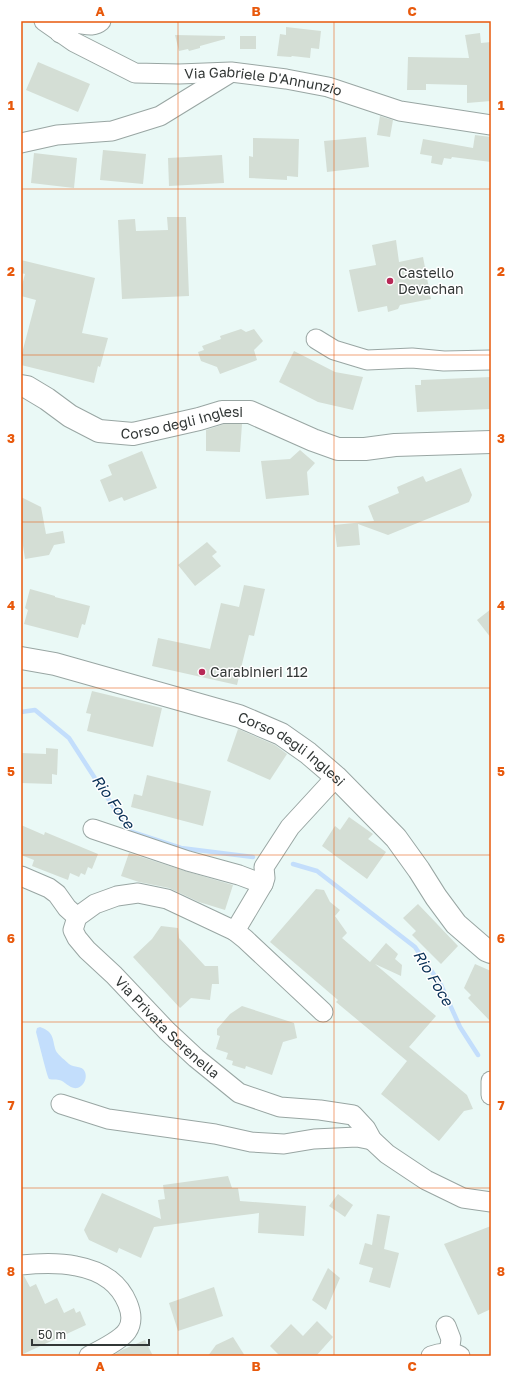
<svg xmlns="http://www.w3.org/2000/svg" width="512" height="1377" viewBox="0 0 512 1377" font-family="'Golos Text',sans-serif">
<style>
.water{fill:#c3defc}
.lines{fill:none;stroke-linecap:round;stroke-linejoin:round}
.stream{stroke:#c3defc;stroke-width:4.5}
.building{fill:#d4ded5}
.street-casing{stroke:#99a6a3;stroke-width:21}
.secondary-casing{stroke:#99a6a3;stroke-width:24}
.street{stroke:#fff;stroke-width:19}
.secondary{stroke:#fff;stroke-width:22}
.grid{fill:none;stroke:#e8590c;stroke-width:1;stroke-opacity:0.55}
.poi-dot{fill:#b72856;stroke:#fff;stroke-width:1.5}
.labels{text-anchor:middle;stroke-width:3;stroke-linejoin:round;paint-order:stroke}
.street-label{font-size:14px;fill:#323736;stroke:#fff}
.poi-label{font-size:14px;fill:#323736;stroke:#fff;text-anchor:start}
.water-label{font-size:15px;font-style:italic;fill:#0a3157;stroke:#fff}
.neatline{fill:none;stroke:#e8590c;stroke-width:1.5}
.grid-label{font-size:13px;text-anchor:middle;font-weight:bold;fill:#e8590c}
</style>
<rect width="100%" height="100%" fill="#eaf9f6"/>
<path class="water" d="M40 1027C55 1032 52 1040 56 1051 58 1055 66 1061 69 1064 74 1068 82 1065 85 1072 87 1077 85 1083 81 1086 72 1093 66 1081 59 1080 55 1079 53 1080 49 1079 47 1076 38 1039 36 1032L37 1028Z"/>
<g class="lines">
<g class="stream">
<path d="M21 712 35 710 69 738 129 831 181 848 253 857"/>
<path d="M293 864 317 871 415 947 441 985 460 1027 478 1055"/>
</g>
</g>
<g class="building">
<path d="M286 27 321 31 319 49 311 48 310 58 292 56 291 57 277 56 280 34 286 35Z"/>
<path d="M480 33 481 43 491 42V101L467 103V85L426 84V90H407L408 57 469 58 465 35Z"/>
<path d="M175 35 225 36V39L200 46V48L189 51 188 49 179 51Z"/>
<rect x="240" y="36" width="16" height="13"/>
<path d="M38 62 90 84 78 112 26 90Z"/>
<path d="M380 116 393 120 390 137 377 135Z"/>
<path d="M475 135 491 137V162L452 157 451 159 444 158 442 165 431 163 432 156 420 154 423 139 473 148Z"/>
<path d="M366 137 369 167 327 172 324 141Z"/>
<path d="M253 138 299 139 298 177 287 176V180L249 178V156L253 157Z"/>
<path d="M103 150 146 154 143 184 100 180Z"/>
<path d="M34 153 77 158 74 188 31 183Z"/>
<path d="M222 155 224 183 169 186 168 158Z"/>
<path d="M167 217H186L189 296 122 299 118 220 135 219 136 231 168 230Z"/>
<path d="M396 240 399 262 423 257 431 299 400 305 398 309 388 312 387 306 358 312 349 270 376 265 372 245Z"/>
<path d="M21 260 95 278 82 333 108 338 100 367 98 366 94 383 21 365V357L36 300 21 296V289L25 274 21 273Z"/>
<path d="M241 329 246 332 254 329 263 341 254 350 257 360 220 374 217 367 201 361 198 352 204 350 202 346 221 339 220 336Z"/>
<path d="M294 351 335 372 363 377 353 410 318 402 279 382Z"/>
<path d="M491 377V409L417 412 415 385H421V380Z"/>
<path d="M224 424H242L240 452 206 451V430Z"/>
<path d="M300 450 315 463 307 472 309 495 266 499 261 461 290 459Z"/>
<path d="M142 451 157 488 124 501 122 497 109 502 100 480 112 475 108 465Z"/>
<path d="M461 468 472 495 469 502 388 535 358 524 360 545 337 547 334 525 374 521 368 506 399 493 397 487 423 476 426 482Z"/>
<path d="M21 497 41 507 46 534 63 531 65 543 54 545 49 555 25 559 21 532Z"/>
<path d="M207 542 217 552 212 556 221 566 195 586 178 565Z"/>
<path d="M244 585 265 589 254 636 249 635 237 685 152 666 158 638 210 649 221 603 239 607Z"/>
<path d="M30 589 55 596V597L90 606 85 625 82 624 78 638 24 624 28 610 25 608Z"/>
<path d="M491 609V638L477 620Z"/>
<path d="M92 691 162 708 153 747 87 731 91 714 86 713Z"/>
<path d="M238 729 275 745 287 754 270 780 227 761Z"/>
<path d="M46 748 58 749 57 775 52 774V784L21 783V753L46 754Z"/>
<path d="M147 775 211 791 203 826 131 807 134 794 142 796Z"/>
<path d="M349 817 373 834 368 839 386 852 367 879 322 846 335 826 340 830Z"/>
<path d="M21 825 44 835 45 832 98 854 92 869 88 867 85 875 81 873 79 877 70 873 68 880 32 866 34 860 21 855Z"/>
<path d="M129 853 185 871 233 885 225 910 199 902 169 888 139 882 121 876Z"/>
<path d="M316 889 324 890 330 902 340 910 335 916 347 933 342 938 370 962 386 943 398 954 395 959 402 965 401 976 375 964 436 1016 409 1047 467 1095 473 1109 464 1111 439 1141 381 1094 407 1061 336 1002 338 1000 270 942Z"/>
<path d="M418 904 458 946 441 964 412 935 416 931 403 918Z"/>
<path d="M161 926 178 928 179 938 205 966H218L219 984H212L210 1000 191 998 180 1008 133 957 152 939Z"/>
<path d="M475 964 491 971V1022L468 998 471 995 464 988Z"/>
<path d="M242 1006 294 1023 297 1038 283 1042 272 1075 246 1066 245 1069 232 1065 233 1061 226 1059 228 1053 216 1049 220 1036 217 1035V1029L230 1014Z"/>
<path d="M228 1176 232 1188H238L240 1201 306 1206 304 1236 258 1233 259 1213 212 1219 154 1227 141 1258 119 1248 117 1253 89 1240 84 1230 102 1193 161 1219 158 1200 165 1199 163 1185Z"/>
<path d="M338 1194 353 1205 345 1217 329 1206Z"/>
<path d="M377 1214 390 1216 384 1249 399 1253 390 1288 369 1282 373 1268 359 1264 365 1243 372 1245Z"/>
<path d="M491 1226V1309L478 1315 444 1244Z"/>
<path d="M328 1268 340 1278 326 1310 312 1300Z"/>
<path d="M21 1276H24L30 1287 36 1284 45 1304 57 1298 64 1313 74 1308 76 1313 80 1311 86 1325 21 1355Z"/>
<path d="M214 1287 223 1316 178 1331 169 1303Z"/>
<path d="M317 1321 333 1337 316 1356H280L270 1346 291 1324 303 1336Z"/>
<path d="M233 1337 245 1356H208L216 1345Z"/>
<path d="M145 1340 153 1356H112L122 1350Z"/>
</g>
<g class="lines">
<g class="street-casing">
<g id="street">
<path id="s1" d="M44 21 74 42 135 73 179 74 231 72 286 79 328 87 400 111 491 125"/>
<path d="M60 33C73 12 87 33 101 21"/>
<path d="M21 143 57 135 112 131 160 116 230 73"/>
<path d="M316 339 334 350 367 360 412 358 444 361 491 360"/>
<path id="s2" d="M336 777 290 827 264 867 265 878 263 884 235 931 167 899 138 893 117 896 95 904 77 917 73 930 77 938 87 950 114 975 167 1031 196 1058 239 1093 280 1107 320 1110 353 1115 366 1129 372 1140 387 1154 426 1180 463 1198 491 1202"/>
<path d="M93 829 188 861 239 875 263 884"/>
<path d="M21 876 49 888 57 894 67 908 77 917"/>
<path d="M235 931 245 939 323 1012"/>
<path d="M491 1081V1095"/>
<path d="M61 1104 108 1119 215 1134 251 1142 284 1144 314 1139 357 1137 372 1140"/>
<path d="M21 1265C40 1263 57 1262 76 1266 87 1268 101 1273 110 1280 123 1290 138 1315 127 1331 121 1340 99 1351 89 1356"/>
<path d="M446 1326 451 1339 449 1353"/>
<path d="M431 1356C439 1353 452 1351 460 1356"/>
</g>
</g>
<g class="secondary-casing">
<g id="secondary">
<path id="s3" d="M21 386 27 387 47 399 70 416 99 431 133 434 199 419 222 412H250L313 440 338 449H365L395 445 491 442"/>
<path id="s4" d="M21 658 55 664 239 716 281 734 308 753 336 777 396 838 419 870 436 897 456 924 486 950 491 952"/>
</g>
</g>
<use href="#street" class="street"/>
<use href="#secondary" class="secondary"/>
</g>
<path class="grid" d="M178 21V1356M334 21V1356M21 189H491M21 355H491M21 522H491M21 688H491M21 855H491M21 1022H491M21 1188H491"/>
<g class="poi-dot">
<circle cx="390" cy="281" r="4"/>
<circle cx="202" cy="672" r="4"/>
</g>
<g class="labels">
<g class="street-label">
<text dy="5" stroke="none"><textPath href="#s1" startOffset="234">Via Gabriele D'Annunzio</textPath></text>
<text dy="5" stroke="none"><textPath href="#s3" startOffset="175">Corso degli Inglesi</textPath></text>
<text dy="5" stroke="none"><textPath href="#s4" startOffset="288">Corso degli Inglesi</textPath></text>
<text dy="5" stroke="none"><textPath href="#s2" startOffset="509">Via Privata Serenella</textPath></text>
</g>
<g class="poi-label">
<text x="398" y="278">Castello<tspan x="398" dy="16">Devachan</tspan></text>
<text x="210" y="677">Carabinieri 112</text>
</g>
<g class="water-label">
<text transform="translate(113 802) rotate(55)" y="5">Rio Foce</text>
<text transform="translate(433 978) rotate(59)" y="5">Rio Foce</text>
</g>
</g>
<rect width="512" height="1377" fill="none" stroke="#ffffff" stroke-width="44"/>
<path d="M32 1339v6h117v-6" fill="none" stroke="#323736" stroke-width="2"/>
<text x="38" y="1339" font-size="12" fill="#323736" stroke="#ffffff" stroke-width="3" paint-order="stroke">50 m</text>
<rect x="22" y="22" width="468" height="1333" class="neatline"/>
<g class="grid-label">
<text x="100" y="16">A</text>
<text x="256" y="16">B</text>
<text x="412" y="16">C</text>
<text x="11" y="110">1</text>
<text x="501" y="110">1</text>
<text x="11" y="276">2</text>
<text x="501" y="276">2</text>
<text x="11" y="443">3</text>
<text x="501" y="443">3</text>
<text x="11" y="610">4</text>
<text x="501" y="610">4</text>
<text x="11" y="776">5</text>
<text x="501" y="776">5</text>
<text x="11" y="943">6</text>
<text x="501" y="943">6</text>
<text x="11" y="1110">7</text>
<text x="501" y="1110">7</text>
<text x="11" y="1276">8</text>
<text x="501" y="1276">8</text>
<text x="100" y="1371">A</text>
<text x="256" y="1371">B</text>
<text x="412" y="1371">C</text>
</g>
</svg>
